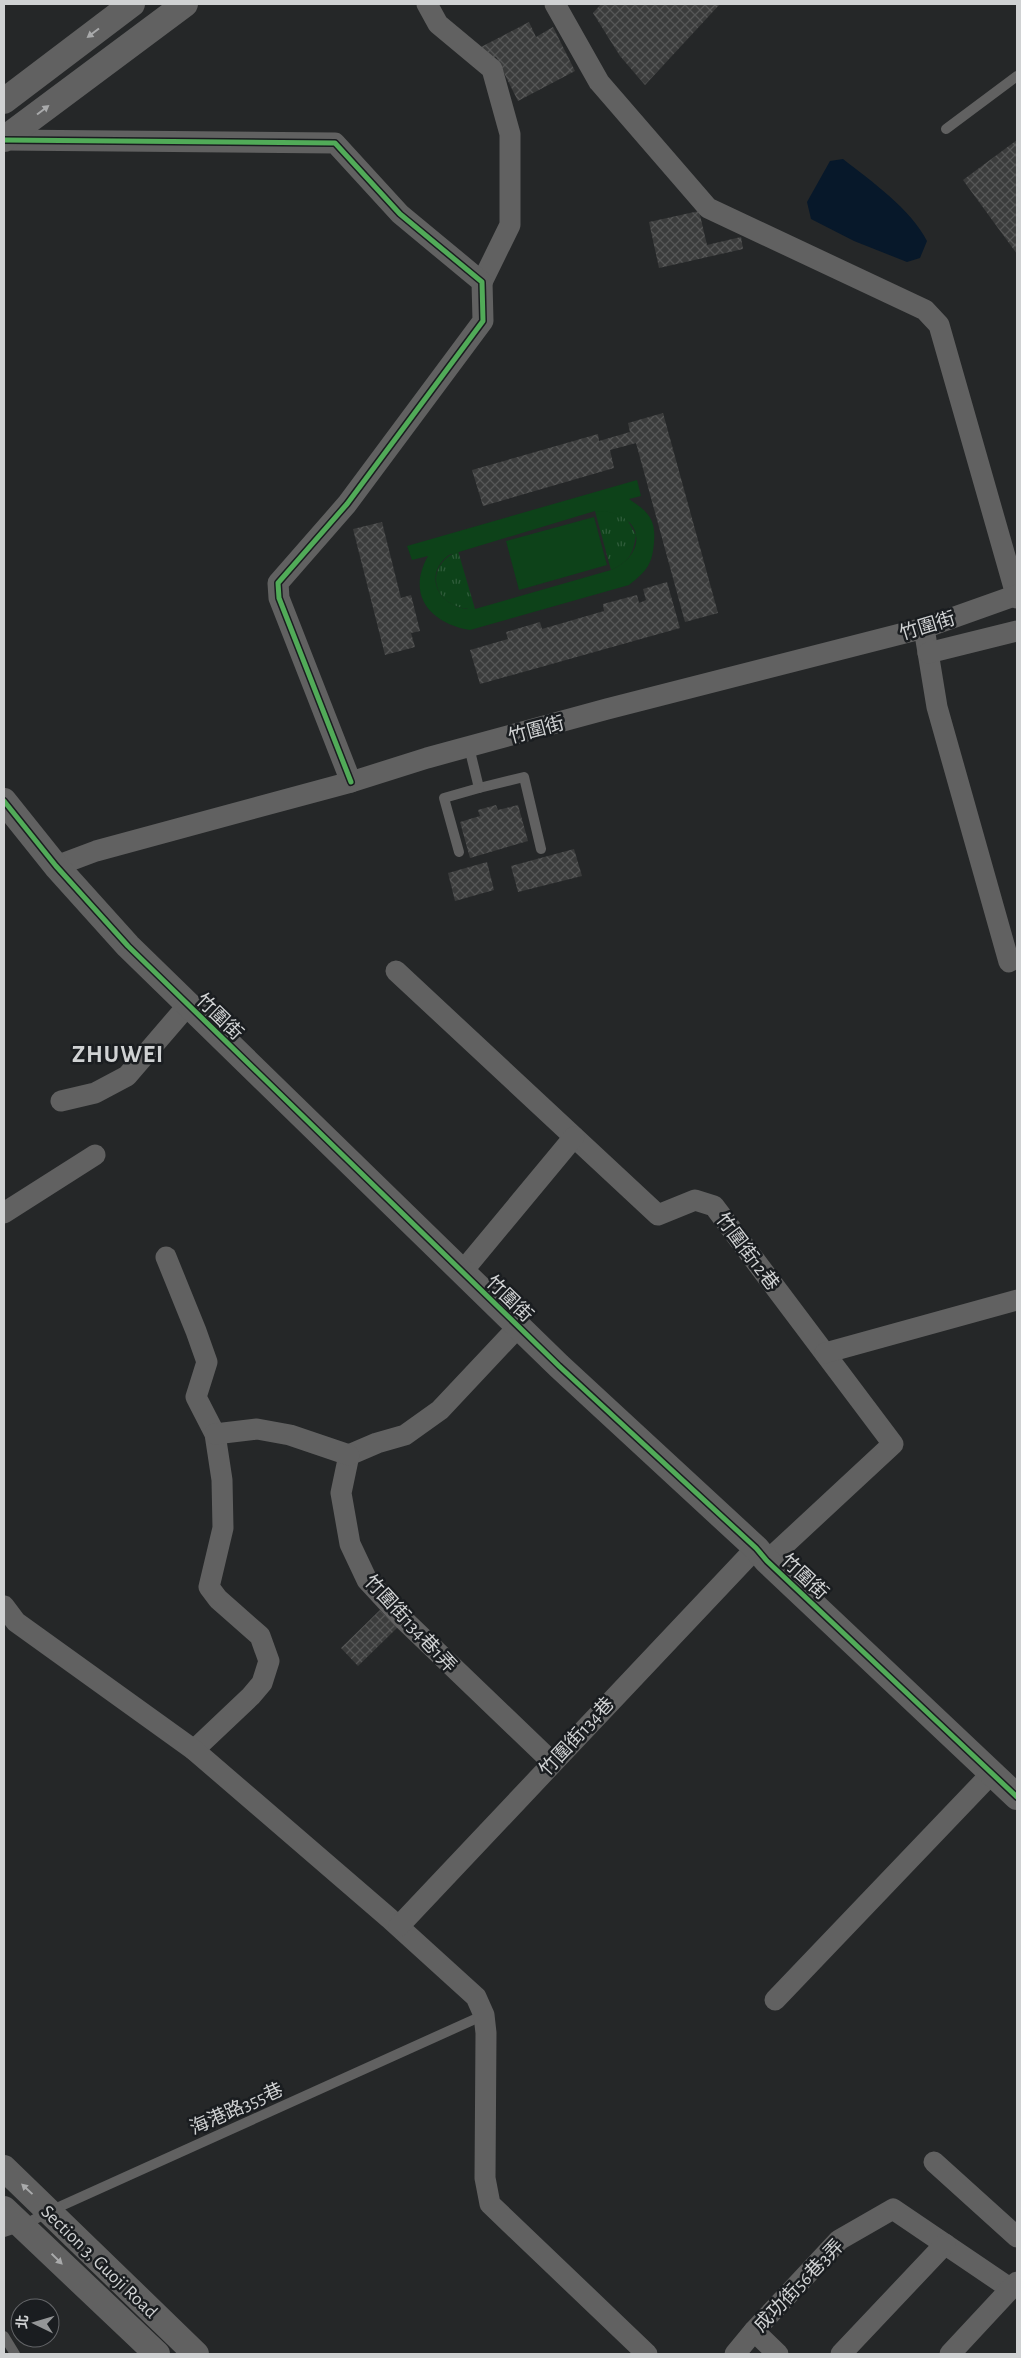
<svg xmlns="http://www.w3.org/2000/svg" width="1021" height="2358" viewBox="0 0 1021 2358" font-family="'Alegreya Sans','Noto Sans TC',sans-serif">
<style>
.grass{fill:url(#grass-tufts)}
.pitch{fill:#0d4219;fill-rule:evenodd}
.water{fill:#07182a}
.building{fill:url(#building-cross-hatch)}
.lines{fill:none;stroke-linecap:round;stroke-linejoin:round}
.service{stroke:#616161;stroke-width:10}
.minor{stroke:#616161;stroke-width:21}
.tertiary{stroke:#616161;stroke-width:26}
.cycleway-casing{stroke:#1a1d20;stroke-width:8}
.cycleway{stroke:#51ab58;stroke-width:5}
.oneway{fill:#a9aaab}
.labels{text-anchor:middle;stroke-width:5;stroke-linejoin:round;paint-order:stroke}
.street-label{font-size:19px;fill:#d0d2d3;stroke:#1a1d20}
.district-label{font-size:24px;font-weight:bold;letter-spacing:1px;fill:#d0d2d3;stroke:#1a1d20}
</style>
<defs>
<pattern id="grass-tufts" width="24" height="20" patternUnits="userSpaceOnUse" patternTransform="scale(1.25)"><rect width="24" height="20" fill="#0d4219"/><path d="M3 7l-1-3M5 7V3M7 7l1-3M15 17l-1-3M17 17v-4M19 17l1-3" fill="none" stroke="#2f5c3a"/></pattern>
<pattern id="building-cross-hatch" width="8" height="8" patternUnits="userSpaceOnUse" patternTransform="scale(1.25)"><rect width="8" height="8" fill="#3b3c3c"/><path d="M0 0l8 8M0 8l8-8" fill="none" stroke="#565757"/></pattern>
</defs>
<rect width="100%" height="100%" fill="#252728"/>
<g class="grass">
<path d="M595 511H607L625 516 636 535C633 554 629 562 611 570Z"/>
<path d="M458 551 475 609C435 611 420 568 458 551Z"/>
</g>
<g class="pitch">
<path d="M637 480 641 496 629 499C649 512 656 520 654 543 653 552 652 559 648 566 644 573 635 580 629 585L470 630C430 623 406 595 428 556L412 560 407 546ZM595 511C641 510 652 551 611 570L475 609C442 611 420 577 449 555Z"/>
<path d="M594 517 607 565 519 590 506 541Z"/>
</g>
<path class="water" d="M843 159C871 181 911 209 927 241L920 258 907 262 854 241 811 219 807 202 830 161Z"/>
<g class="building">
<path d="M601 4H720L645 85 620 56 593 13Z"/>
<path d="M529 22 536 37 553 27 575 71 518 101 496 57 488 61 481 47Z"/>
<path d="M1017 140V254L963 180Z"/>
<path d="M699 211 707 245 741 237 743 249 659 268 649 222Z"/>
<path d="M663 413 718 613 685 622 636 443 610 450 614 468 483 506 472 470 598 434 599 441 630 432 628 423Z"/>
<path d="M382 522 401 598 411 595 420 631 411 633 415 647 385 655 353 529Z"/>
<path d="M667 582 680 628 480 684 470 650 508 639 506 632 540 622 542 629 604 611 603 604 637 595 639 603 646 600 643 589Z"/>
<path d="M496 805 498 810 518 805 528 841 470 858 460 822 480 816 478 810Z"/>
<path d="M574 849 582 876 518 892 511 866Z"/>
<path d="M487 862 494 890 455 901 448 873Z"/>
<path d="M380 1610 397 1628 358 1666 341 1648Z"/>
</g>
<g class="lines">
<g class="service">
<path d="M946 129 1017 76"/>
<path d="M469 747 479 788 524 777 541 849"/>
<path d="M459 852 444 798 479 788"/>
<path d="M4 2232 22 2226 50 2211 484 2015"/>
<path d="M4 2336 15 2354"/>
</g>
<g class="minor">
<path d="M427 4 438 24 492 69 510 134V225L482 282"/>
<path d="M555 4 599 82 708 208 925 310 939 325 1017 598"/>
<path d="M4 140 335 143 400 214 482 282 483 321 347 504 278 583 279 598 351 782"/>
<path d="M924 628 937 707 1009 962"/>
<path d="M928 653 1017 631"/>
<path d="M56 866 96 851 351 782 427 758 607 709 924 628 1017 595"/>
<path d="M396 971 658 1215 695 1200 714 1206 893 1444 767 1561"/>
<path d="M61 1101 95 1093 127 1076 188 1005"/>
<path d="M4 1213 95 1155"/>
<path d="M166 1257 196 1331 207 1362 196 1397 215 1434 222 1480 223 1528 209 1587 218 1599 260 1636 269 1661 262 1683 251 1696 194 1750"/>
<path d="M462 1272 574 1137"/>
<path d="M518 1327 440 1410 405 1435 377 1443 349 1455 341 1493 350 1544 367 1580 404 1620 552 1762"/>
<path d="M825 1353 1017 1300"/>
<path d="M215 1434 257 1429 290 1435 349 1455"/>
<path d="M4 1606 16 1622 194 1750 389 1918 476 1997 484 2015 486 2033 485 2178 490 2204 647 2354"/>
<path d="M399 1926 756 1548"/>
<path d="M775 2000 992 1773"/>
<path d="M934 2162 1017 2237"/>
<path d="M754 2331 778 2354"/>
<path d="M735 2354 754 2331 839 2240 893 2209 1011 2289"/>
<path d="M841 2354 945 2244"/>
<path d="M950 2354 1017 2282"/>
</g>
<g class="tertiary">
<path d="M4 101 132 4"/>
<path d="M4 139 185 4"/>
<path d="M4 801 56 866 128 946 559 1366 756 1548 767 1561 1017 1797"/>
<path d="M4 2168 196 2354"/>
<path d="M4 2209 157 2354"/>
</g>
<g class="cycleway-casing">
<g id="cycleway">
<path d="M4 140 335 143 400 214 482 282 483 321 347 504 278 583 279 598 351 782"/>
<path d="M4 801 56 866 128 946 559 1366 756 1548 767 1561 1017 1797"/>
</g>
</g>
<use href="#cycleway" class="cycleway"/>
</g>
<defs><path id="oneway-solid" d="M-6-.8H1V-3.2L6.5 0L1 3.2V.8H-6Z" transform="scale(1.25)"/></defs>
<g class="oneway">
<use href="#oneway-solid" transform="translate(93 33) rotate(143)"/>
<use href="#oneway-solid" transform="translate(43 110) rotate(-37)"/>
<use href="#oneway-solid" transform="translate(27 2189) rotate(-137)"/>
<use href="#oneway-solid" transform="translate(57 2259) rotate(44)"/>
</g>
<g class="labels">
<g class="street-label">
<text transform="translate(927 625) rotate(-17)" y="7">竹圍街</text>
<text transform="translate(536 729) rotate(-15)" y="7">竹圍街</text>
<text transform="translate(220 1016) rotate(44)" y="7">竹圍街</text>
<text transform="translate(748 1251) rotate(53)" y="7">竹圍街12巷</text>
<text transform="translate(510 1298) rotate(44)" y="7">竹圍街</text>
<text transform="translate(805 1576) rotate(43)" y="7">竹圍街</text>
<text transform="translate(411 1623) rotate(47)" y="7">竹圍街134巷1弄</text>
<text transform="translate(576 1736) rotate(-47)" y="7">竹圍街134巷</text>
<text transform="translate(236 2108) rotate(-24)" y="7">海港路355巷</text>
<text transform="translate(100 2261) rotate(44)" y="7">Section 3, Guoji Road</text>
<text transform="translate(798 2285) rotate(-46)" y="7">成功街56巷3弄</text>
</g>
<g class="district-label">
<text x="118" y="1062">ZHUWEI</text>
</g>
</g>
<rect width="1021" height="2358" fill="none" stroke="#d0d2d3" stroke-width="10"/>
<g transform="translate(35 2323) rotate(275)"><circle r="24" fill="#1a1d20" stroke="#636568"/>
<path d="M0-4L9 19L0 12L-9 19Z" fill="#949697"/>
<text y="-8" font-size="14" font-weight="bold" text-anchor="middle" fill="#d0d2d3">北</text>
</g>
</svg>
